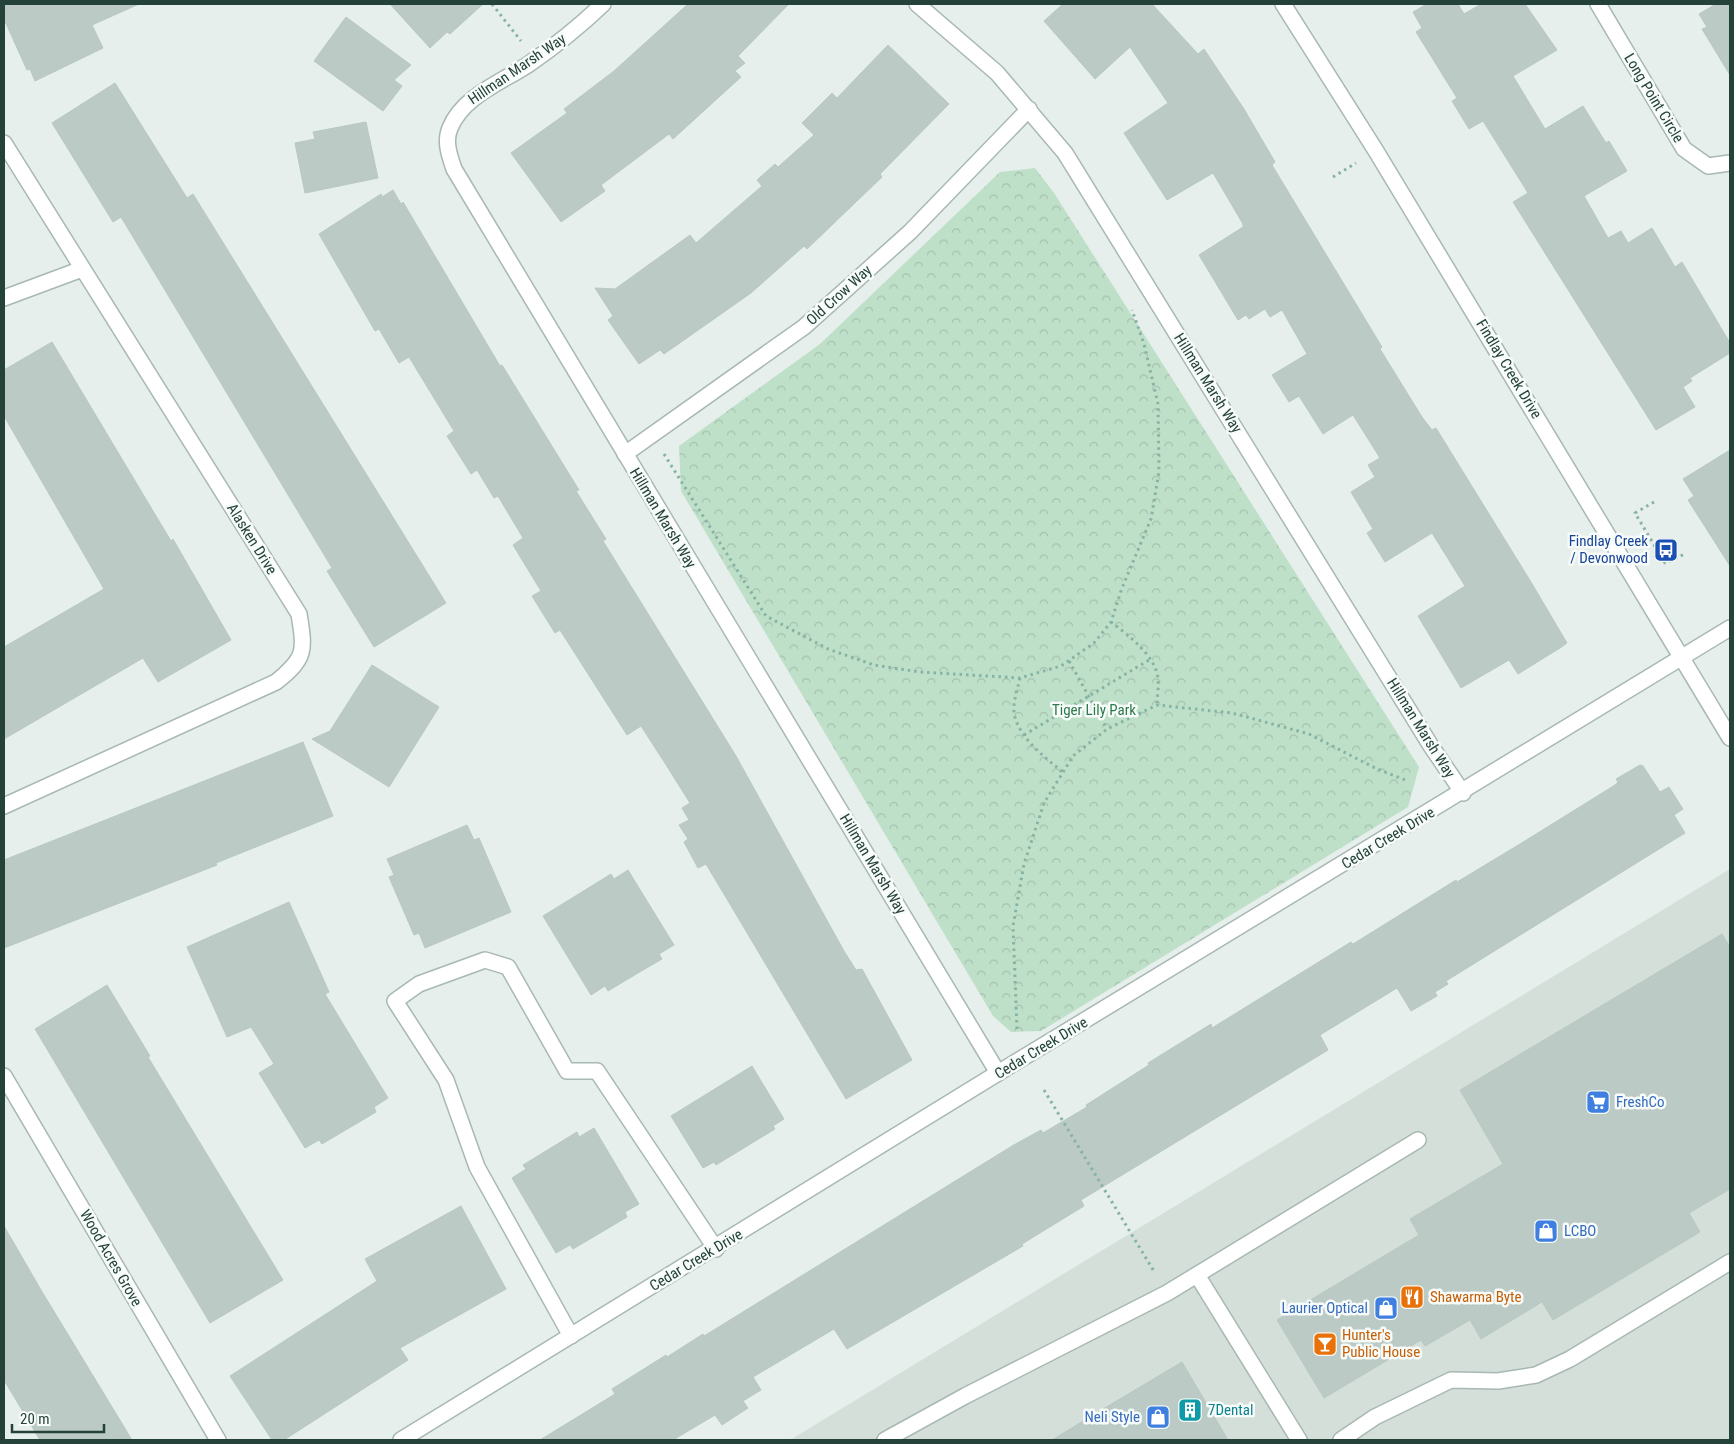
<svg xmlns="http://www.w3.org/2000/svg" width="1734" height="1444" viewBox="0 0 1734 1444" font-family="'Roboto Condensed',sans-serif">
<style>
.built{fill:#d4dfda}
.park{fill:url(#park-crowns)}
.building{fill:#bbcac4;stroke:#b8c9c2}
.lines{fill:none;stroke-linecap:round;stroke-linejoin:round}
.service-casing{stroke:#a8b8b2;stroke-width:18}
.minor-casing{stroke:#a8b8b2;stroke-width:18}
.tertiary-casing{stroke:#a8b8b2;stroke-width:18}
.path{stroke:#86b3a5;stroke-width:3;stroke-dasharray:2.5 4;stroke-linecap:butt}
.service{stroke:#fff;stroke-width:15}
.minor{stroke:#fff;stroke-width:15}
.tertiary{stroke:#fff;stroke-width:15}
.labels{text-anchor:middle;stroke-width:5;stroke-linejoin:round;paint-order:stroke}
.street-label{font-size:15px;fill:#24423a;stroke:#f7fbf9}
.transit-label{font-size:15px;fill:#164399;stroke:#f7fbf9;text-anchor:end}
.park-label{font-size:15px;fill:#2d7a4b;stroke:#f7fbf9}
.shop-label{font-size:15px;fill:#366cbe;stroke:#f7fbf9;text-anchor:start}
.food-label{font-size:15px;fill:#c56008;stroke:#f7fbf9;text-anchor:start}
.culture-label{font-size:15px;fill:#0d838f;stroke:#f7fbf9;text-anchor:start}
</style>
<defs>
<pattern id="park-crowns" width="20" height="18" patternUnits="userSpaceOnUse" patternTransform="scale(1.25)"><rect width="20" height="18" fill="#bfe0c8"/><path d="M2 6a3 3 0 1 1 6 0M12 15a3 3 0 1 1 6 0" fill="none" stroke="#a4c1ad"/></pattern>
</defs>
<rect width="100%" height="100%" fill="#e6efeb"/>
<path class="built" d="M1730 869V1440H790Z"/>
<path class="park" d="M1035 168 1054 193 1419 767 1408 807 1041 1031 1011 1032 993 1016 681 491 679 446 820 344 1000 172Z"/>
<g class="building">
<path d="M4 4H139L92 25 103 48 35 81 30 69 27 70 4 19Z"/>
<path d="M390 4H483L450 34 447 32 430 48Z"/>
<path d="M688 4H789L738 56 745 63 735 71 741 77 673 139 669 134 601 185 605 191 561 222 511 153 567 113 564 109 614 71Z"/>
<path d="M1063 4H1152L1198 54 1204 49 1244 109 1275 162 1272 165 1382 347 1380 349 1422 417 1432 430 1436 428 1531 582 1567 643 1560 648 1518 674 1509 660 1461 688 1418 616 1465 586 1432 533 1385 562 1367 533 1373 529 1351 492 1375 477 1368 465 1380 458 1353 415 1323 434 1299 396 1289 402 1272 375 1307 354 1282 310 1270 317 1265 309 1249 319 1246 315 1238 320 1199 255 1243 227V224L1213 173 1167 200 1124 133 1168 103 1130 47 1095 79 1044 21Z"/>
<path d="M1427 4H1458L1464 14 1481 4H1525L1557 50 1513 76 1545 129 1583 106 1606 143 1609 141 1627 171 1584 196 1608 238 1621 231 1628 243 1652 228 1675 267 1682 262 1730 343V353L1690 378 1692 381 1683 387 1695 407 1656 430 1513 202 1528 193 1483 121 1469 129 1452 101 1457 98 1416 32 1422 28 1413 12Z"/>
<path d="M1716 4H1730V75L1702 29 1707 27 1699 14Z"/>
<path d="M346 17 411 65 394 80 402 86 383 111 314 61Z"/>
<path d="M888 45 949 104 880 174 882 177 807 249 804 246 751 293 664 354 660 350 639 364 608 320 613 316 595 288 615 289 690 235 696 243 762 186 757 180 775 164 778 167 814 135 802 123 832 93 837 98Z"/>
<path d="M115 83 187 198 193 194 446 603 374 647 327 571 332 568 121 217 113 222 52 123Z"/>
<path d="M366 122 378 178 305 193 295 143 315 139 313 132Z"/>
<path d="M393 190 401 204 403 202 500 366 502 365 579 490 576 491 606 539 603 541 736 756 844 951 856 970 862 969 912 1060 846 1099 706 864 698 868 684 842 688 839 679 825 689 820 682 808 690 803 668 768 641 726 627 735 560 630 555 633 532 596 541 591 513 545 523 538 498 496 494 498 477 470 471 474 447 436 454 431 409 357 399 363 379 329 375 331 319 234 381 194 382 197Z"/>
<path d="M52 342 171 541 173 539 231 640 158 682 143 658 4 739V647L104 589 4 416V370Z"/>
<path d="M1730 450V566L1688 500 1694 496 1683 479Z"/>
<path d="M372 665 439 707 389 787 312 739 330 731Z"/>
<path d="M303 742 333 816 216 863 217 865 4 948V860Z"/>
<path d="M1640 765 1643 766 1660 792 1669 787 1683 809 1674 815 1685 833 1446 981 1448 984 1435 992 1437 996 1411 1011 1397 988 1320 1035 1328 1050 1081 1200 1084 1206 1022 1244 1023 1246 847 1349 834 1329 753 1377 761 1390 743 1401 748 1408 722 1425 715 1415 673 1440H540L615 1394 612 1389 666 1355 667 1357 703 1334 704 1336 1012 1146 1041 1130 1043 1133 1087 1107 1086 1105 1149 1065 1148 1063 1211 1024 1212 1028 1351 942 1353 944 1456 880 1457 882 1520 844 1615 785 1618 782 1616 779Z"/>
<path d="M467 825 474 840 479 838 511 912 425 948 419 933 414 935 389 877 394 875 387 859Z"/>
<path d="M628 870 674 945 659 954 662 959 638 973 608 991 605 986 591 995 543 916 611 874 614 879Z"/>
<path d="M289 902 329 992 325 994 388 1098 374 1107 376 1112 322 1144 319 1140 305 1148 259 1073 274 1064 251 1027 227 1037 187 947Z"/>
<path d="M1722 934 1730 947V1189L1689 1213 1700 1232 1553 1320 1542 1302 1481 1339 1470 1320 1425 1346 1421 1340 1324 1398 1277 1320 1419 1235 1410 1219 1503 1164 1460 1090Z"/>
<path d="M107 985 150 1056 148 1057 283 1280 210 1323 35 1029Z"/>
<path d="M752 1066 784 1119 773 1126 775 1129 716 1165 714 1162 703 1168 671 1116Z"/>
<path d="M594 1128 639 1204 625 1212 627 1217 573 1249 570 1245 556 1253 512 1178 526 1169 523 1165 577 1132 579 1137Z"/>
<path d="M461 1206 506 1289 400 1348 408 1360 284 1440H272L230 1376 377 1281 365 1259Z"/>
<path d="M4 1226 41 1290 132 1440H40L4 1380Z"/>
<path d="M1182 1362 1228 1440H1052L1093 1415Z"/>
</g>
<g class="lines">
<g class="service-casing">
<g id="service">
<path d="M1197 1275 1299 1440"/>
<path d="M571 1336 477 1167 446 1080 395 1001 419 984 485 960 508 967 567 1071H597L716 1249"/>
<path d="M885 1440 965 1396 1167 1293 1418 1140"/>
<path d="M1341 1440 1375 1417 1451 1380 1498 1381 1536 1375 1570 1359 1730 1262"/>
</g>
</g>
<g class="minor-casing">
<g id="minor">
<path d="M603 4C580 26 555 46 529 64 502 82 463 96 450 128 444 142 450 157 454 169L998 1073"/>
<path d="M917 4 997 73 1065 153 1431 746 1463 793"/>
<path d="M1598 4 1684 149 1708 166 1730 163"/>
<path d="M4 143 299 614C305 651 306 658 276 682L4 806"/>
<path d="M4 298 82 269"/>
<path d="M625 454 804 327 910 232 1029 109"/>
<path d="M4 1076 218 1440"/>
<path d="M401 1440 998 1073 1730 628"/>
</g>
</g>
<g class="tertiary-casing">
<path id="tertiary" d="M1283 4 1376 151 1730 738"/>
</g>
<g class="path">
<path d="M492 4 521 41"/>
<path d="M1333 177 1356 163"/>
<path d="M664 454 766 616 828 649 874 665 920 672 1020 678 1061 666 1094 643 1111 622 1122 588 1151 519 1159 472 1158 404 1144 344 1132 310"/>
<path d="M1654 502 1635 513 1665 563 1685 554"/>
<path d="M1111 622C1128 635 1155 655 1158 678 1159 687 1157 697 1157 705"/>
<path d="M1069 661 1107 729"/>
<path d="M1020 678C1018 687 1015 696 1014 705 1011 732 1045 758 1063 772"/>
<path d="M1024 735 1149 660"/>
<path d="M1017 1029 1013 926 1024 864 1044 803 1073 756 1107 729 1157 705 1232 713 1309 734 1377 769 1408 781"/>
<path d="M1044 1090 1155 1273"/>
</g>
<use href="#service" class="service"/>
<use href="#minor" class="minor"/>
<use href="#tertiary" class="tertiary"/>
</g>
<defs>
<g id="bus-square" transform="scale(1.25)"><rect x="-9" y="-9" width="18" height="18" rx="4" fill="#1a4fb4" stroke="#f7fbf9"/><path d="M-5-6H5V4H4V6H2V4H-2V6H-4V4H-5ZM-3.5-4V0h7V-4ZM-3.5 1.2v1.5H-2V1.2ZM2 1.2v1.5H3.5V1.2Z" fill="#fff"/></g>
<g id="supermarket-square" transform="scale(1.25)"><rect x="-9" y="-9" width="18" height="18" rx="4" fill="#3f7fe0" stroke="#f7fbf9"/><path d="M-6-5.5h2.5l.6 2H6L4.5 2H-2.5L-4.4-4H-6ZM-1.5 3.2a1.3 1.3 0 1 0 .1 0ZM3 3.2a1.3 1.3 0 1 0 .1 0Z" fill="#fff"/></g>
<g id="shop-square" transform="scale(1.25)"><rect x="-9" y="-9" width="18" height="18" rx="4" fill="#3f7fe0" stroke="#f7fbf9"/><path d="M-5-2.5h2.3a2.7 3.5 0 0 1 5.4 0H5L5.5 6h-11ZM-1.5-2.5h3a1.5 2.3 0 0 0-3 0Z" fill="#fff"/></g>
<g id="restaurant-square" transform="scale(1.25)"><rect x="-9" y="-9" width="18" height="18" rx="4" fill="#e8710a" stroke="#f7fbf9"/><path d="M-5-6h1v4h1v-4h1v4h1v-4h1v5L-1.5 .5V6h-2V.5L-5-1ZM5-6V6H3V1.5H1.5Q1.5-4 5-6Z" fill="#fff"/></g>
<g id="bar-square" transform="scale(1.25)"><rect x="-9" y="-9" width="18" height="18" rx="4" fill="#e8710a" stroke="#f7fbf9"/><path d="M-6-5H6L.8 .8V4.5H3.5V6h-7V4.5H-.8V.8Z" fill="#fff"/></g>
<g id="building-square" transform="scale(1.25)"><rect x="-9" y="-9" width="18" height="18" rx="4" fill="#0f9aa8" stroke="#f7fbf9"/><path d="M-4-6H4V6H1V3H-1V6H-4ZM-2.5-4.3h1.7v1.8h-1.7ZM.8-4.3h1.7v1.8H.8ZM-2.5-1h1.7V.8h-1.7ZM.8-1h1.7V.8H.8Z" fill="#fff"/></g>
</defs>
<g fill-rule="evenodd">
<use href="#bus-square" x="1666" y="550"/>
<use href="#supermarket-square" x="1598" y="1102"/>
<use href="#shop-square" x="1546" y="1231"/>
<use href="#restaurant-square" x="1412" y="1297"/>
<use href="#shop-square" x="1386" y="1308"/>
<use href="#bar-square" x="1325" y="1344"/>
<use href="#building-square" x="1190" y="1410"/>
<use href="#shop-square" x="1158" y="1417"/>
</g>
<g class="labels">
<g class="street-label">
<text transform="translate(517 69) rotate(-34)" y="5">Hillman Marsh Way</text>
<text transform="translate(1654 98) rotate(59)" y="5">Long Point Circle</text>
<text transform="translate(839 295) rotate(-42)" y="5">Old Crow Way</text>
<text transform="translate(1509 369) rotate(59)" y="5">Findlay Creek Drive</text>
<text transform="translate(1208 383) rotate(58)" y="5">Hillman Marsh Way</text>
<text transform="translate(663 518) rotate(59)" y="5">Hillman Marsh Way</text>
<text transform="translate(252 539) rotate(58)" y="5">Alasken Drive</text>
<text transform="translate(1421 728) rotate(58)" y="5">Hillman Marsh Way</text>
<text transform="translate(1388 838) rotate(-31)" y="5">Cedar Creek Drive</text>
<text transform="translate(873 864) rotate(59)" y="5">Hillman Marsh Way</text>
<text transform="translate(1041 1048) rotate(-31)" y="5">Cedar Creek Drive</text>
<text transform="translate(111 1258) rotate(60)" y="5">Wood Acres Grove</text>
<text transform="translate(696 1260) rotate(-31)" y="5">Cedar Creek Drive</text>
</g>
<g class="transit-label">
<text x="1648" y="546">Findlay Creek<tspan x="1648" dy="17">/ Devonwood</tspan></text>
</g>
<g class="park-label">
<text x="1094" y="715">Tiger Lily Park</text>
</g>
<g class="shop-label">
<text x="1616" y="1107">FreshCo</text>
<text x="1564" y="1236">LCBO</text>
<text x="1368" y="1313" text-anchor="end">Laurier Optical</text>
<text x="1140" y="1422" text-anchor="end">Neli Style</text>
</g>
<g class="food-label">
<text x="1430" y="1302">Shawarma Byte</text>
<text x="1342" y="1340">Hunter's<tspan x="1342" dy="17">Public House</tspan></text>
</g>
<g class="culture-label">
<text x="1208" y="1415">7Dental</text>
</g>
</g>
<rect width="1734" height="1444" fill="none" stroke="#24423a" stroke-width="10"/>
<path d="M12 1424v8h92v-8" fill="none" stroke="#24423a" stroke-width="2.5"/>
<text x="20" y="1424" font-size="15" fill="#24423a" stroke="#f7fbf9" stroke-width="4" paint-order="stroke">20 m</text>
</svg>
